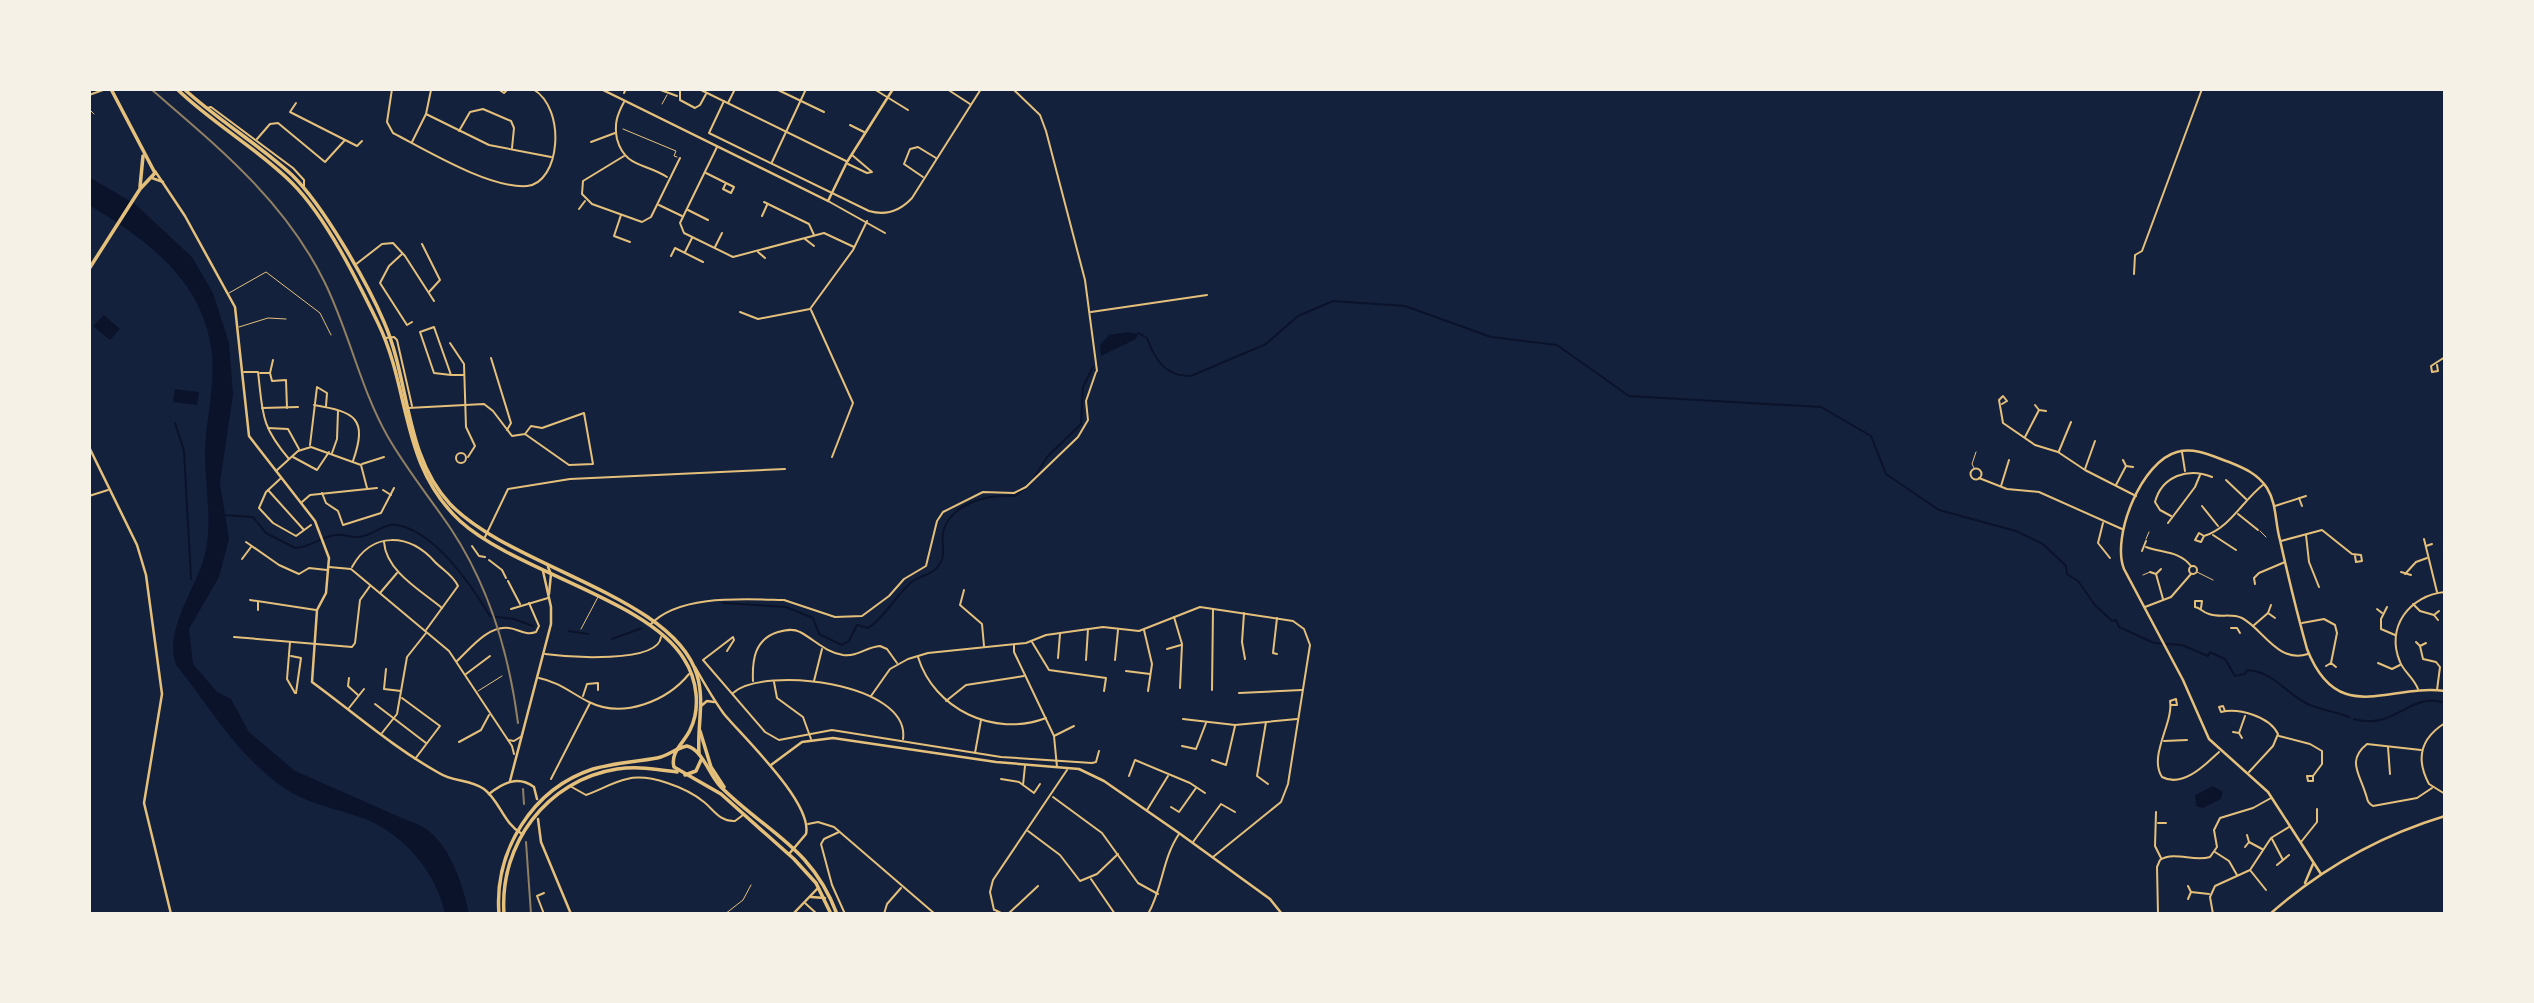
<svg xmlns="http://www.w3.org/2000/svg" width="2534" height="1003" viewBox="0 0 2534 1003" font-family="'Sofia Sans Condensed',sans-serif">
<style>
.water{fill:#0b132b}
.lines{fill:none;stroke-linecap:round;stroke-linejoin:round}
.stream{stroke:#0b132b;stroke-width:2}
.service{stroke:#e5c07b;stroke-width:1}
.pedestrian{stroke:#e5c07b;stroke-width:2}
.minor{stroke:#e5c07b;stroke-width:2}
.tertiary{stroke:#e5c07b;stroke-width:2.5}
.primary{stroke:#e5c07b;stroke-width:3.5}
.rail{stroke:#918062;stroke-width:2}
</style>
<rect width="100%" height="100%" fill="#14213d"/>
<g class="water">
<path d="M89 177 135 204 192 257 213 293 229 343 233 394 220 483 229 539 219 577 189 629 193 664 217 692 231 699 249 732 295 771 409 821C446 830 462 880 469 914H445C436 871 402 832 360 817 330 807 303 803 277 783 230 746 212 709 176 665 164 633 192 594 202 564 215 528 204 485 205 447 207 417 214 387 212 356 206 282 147 240 89 205Z"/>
<path d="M104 315 120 329 110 340 93 326Z"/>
<path d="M1128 332 1138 334 1136 339 1101 356 1100 345 1109 335Z"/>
<path d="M175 389 199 392 197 405 173 402Z"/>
<path d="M2213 786 2223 792 2221 799 2203 808 2196 806 2195 795Z"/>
</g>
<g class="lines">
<g class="stream">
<path d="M1138 333 1147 338C1155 360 1166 377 1191 376L1266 344 1298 316 1333 301 1405 306 1491 337 1557 345 1629 396 1821 407 1871 436 1886 474 1939 510 2016 531 2043 544 2066 566 2067 574 2078 581 2095 605 2112 621 2116 620 2119 627 2154 643 2182 645 2208 656 2210 652 2225 659 2235 676 2245 674 2247 670C2276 672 2286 695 2310 705 2322 710 2337 712 2349 717"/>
<path d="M175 423 184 451 191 579"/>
<path d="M1034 478 1047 457 1081 424 1083 387 1093 367"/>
<path d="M224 515 253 517 266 533 295 548C309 548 321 537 335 535 343 534 349 537 356 537 370 538 383 523 396 525 434 530 472 586 490 616L514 619 533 626"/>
<path d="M723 603 786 607 813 618 819 634 842 645 849 641 857 625 868 628C882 621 899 591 913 581 923 574 936 575 942 559 945 551 941 540 943 532 951 502 990 494 1015 496L1031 483"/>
<path d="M569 631 588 634"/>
<path d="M612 639 642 628"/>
<path d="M2354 719C2395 731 2409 691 2445 703"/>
</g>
<g class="service">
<path d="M662 104 667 95"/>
<path d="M89 109 94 114"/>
<path d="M623 129 676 151 674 156 677 157"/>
<path d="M229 293 266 272 320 313 331 335"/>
<path d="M239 327 268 318 286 319"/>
<path d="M1974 468 1972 464 1976 452"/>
<path d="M2260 531 2266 537"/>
<path d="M2146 539 2149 532"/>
<path d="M2197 572 2213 580"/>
<path d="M2143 575 2150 572"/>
<path d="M581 629 598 597"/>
<path d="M478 691 502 676"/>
<path d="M725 914 743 900 751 885"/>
</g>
<path class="pedestrian" d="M784 600 835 617 862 616 889 596 904 579 926 566 937 521 943 512 983 492 1014 493 1026 487 1078 437 1088 420 1086 401 1096 372"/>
<g class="minor">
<path d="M392 89 387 122 393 133C426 150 490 189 527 186 560 183 567 109 533 89"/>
<path d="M424 89H432"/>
<path d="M498 89 504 93 508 89"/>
<path d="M658 89 677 96"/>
<path d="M680 89V100L695 108 700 105 706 94"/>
<path d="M699 89 846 161"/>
<path d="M776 89 824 112"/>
<path d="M874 89 908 110"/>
<path d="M947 89 970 104"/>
<path d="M1013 89 1040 115 1046 131 1085 280 1097 371"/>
<path d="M624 93 626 89"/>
<path d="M89 95 106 89"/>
<path d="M724 101 709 133 869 211C886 216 900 211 912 198L981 89"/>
<path d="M624 102C617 115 614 124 617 139 625 168 646 163 667 177"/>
<path d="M296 103 290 112 357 146 362 141"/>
<path d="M728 103 735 89"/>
<path d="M207 108 211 107 293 168 304 180V187"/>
<path d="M426 114 489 145 551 157"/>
<path d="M850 125 864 132"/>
<path d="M459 131 470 112 483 109 511 121 514 128 512 148"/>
<path d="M257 139 270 124 278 123 325 162 345 140"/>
<path d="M412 142 426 114 431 90"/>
<path d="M591 142 615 133"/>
<path d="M717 147 680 223 684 233 733 257 824 233 854 247"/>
<path d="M624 156 583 181 582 194 592 204 642 222 651 217 680 158"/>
<path d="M772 162 806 89"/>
<path d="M848 164 867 173 872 172 852 155"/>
<path d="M706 173 734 187 731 193 723 189 726 183"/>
<path d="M923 177 904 164 910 149 918 147 936 158"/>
<path d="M828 201 885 233"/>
<path d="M764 202 809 224 814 235"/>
<path d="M659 205 682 216"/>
<path d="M579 209 585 201"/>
<path d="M688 210 708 220"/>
<path d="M621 215 614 236 630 242"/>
<path d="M762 216 767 205"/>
<path d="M805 239 814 246"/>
<path d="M422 244 440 280 429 292"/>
<path d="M715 247 722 233"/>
<path d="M685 252 692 238"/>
<path d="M758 252 765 258"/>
<path d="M402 254 389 266 380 283 407 325 412 322"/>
<path d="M671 256 675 248 703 262"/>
<path d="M355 265 382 244 393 243 405 256 434 301"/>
<path d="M2134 274 2135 255 2142 251 2202 89"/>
<path d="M811 310 853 403 832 457"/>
<path d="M740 312 758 319 810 309 853 250 867 221"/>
<path d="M1091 312 1207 295"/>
<path d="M434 327 451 375 434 373 420 332Z"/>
<path d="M385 338 394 337 397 340 412 406"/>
<path d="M450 343 464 364 466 427 475 446 468 457"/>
<path d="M491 358 511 423 507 430"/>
<path d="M2437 365 2438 371 2432 372 2431 366 2445 357"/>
<path d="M244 372H258C263 413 260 425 289 459"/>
<path d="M260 373H270L273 360"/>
<path d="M270 373 272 381 286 380 287 408"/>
<path d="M452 375H464"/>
<path d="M2002 404 2007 401 2003 396 1999 400 2003 423 2035 445 2058 452 2085 470 2136 496"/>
<path d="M314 405C355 412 368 418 353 461"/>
<path d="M2035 405 2039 410 2046 411"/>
<path d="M262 408 298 407"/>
<path d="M408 408 484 404 493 411 512 436 525 434 531 426 542 428 584 413 593 464 569 465 525 434"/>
<path d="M268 428 288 429 299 449"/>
<path d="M2025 437 2039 410"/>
<path d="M310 445 317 387 327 393 326 406"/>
<path d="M2059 451 2071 422"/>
<path d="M2182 452 2185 471"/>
<circle cx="461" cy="458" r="5"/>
<path d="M332 453 337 439 338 411"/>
<path d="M293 457 317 470 329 452"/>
<path d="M2123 460 2126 466 2133 467"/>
<path d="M362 464 384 457"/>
<circle cx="1976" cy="474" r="5.5"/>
<path d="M2085 469 2095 441"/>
<path d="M276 471 298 451 311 447 361 465 367 488"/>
<path d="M1979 478 2007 489 2039 492 2122 529"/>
<path d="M280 479 266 492 259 508 273 523 296 536 311 525"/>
<path d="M2226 480 2246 499"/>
<path d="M2116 485 2126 466"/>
<path d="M2001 486 2009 460"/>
<path d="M268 490 304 530"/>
<path d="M383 490 391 495"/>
<path d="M322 493 326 503 338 511 343 525 381 513 394 488"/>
<path d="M89 496 108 490"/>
<path d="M2299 498 2302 506"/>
<path d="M302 502 310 495 377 488"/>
<path d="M2202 506 2218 526"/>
<path d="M2275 506 2306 496"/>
<path d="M2238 514 2258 530"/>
<path d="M2171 516 2160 510 2155 502C2162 476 2188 467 2212 477"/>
<path d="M2103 523 2098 543 2110 558"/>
<path d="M2168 523 2195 487 2200 475"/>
<path d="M2213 535 2236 550"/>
<path d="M2306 535 2309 562 2319 587"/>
<path d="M2204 536 2201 542 2195 540 2199 533 2204 536C2230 528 2243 500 2264 484"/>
<path d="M485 537 508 489 570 479 785 469"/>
<path d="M2424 539 2437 592"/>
<path d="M2281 541 2322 530 2352 554 2361 555 2362 561 2356 562 2355 556"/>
<path d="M246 542 279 565 299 574 309 568 327 570"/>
<path d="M384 542C386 571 420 590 442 608"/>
<path d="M472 546 479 556 485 557"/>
<path d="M2426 546 2432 544"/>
<path d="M2146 547C2162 553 2180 551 2191 566"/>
<path d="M2142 551 2146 541"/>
<path d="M242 559 251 547"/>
<path d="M489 560 502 570 506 578"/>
<circle cx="2193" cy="570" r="4"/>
<path d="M329 567 351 569 449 651 512 746 514 754"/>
<path d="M352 567C372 531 409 533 435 562 443 570 453 575 458 586L426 630"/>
<path d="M2150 572 2156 574 2161 569"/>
<path d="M2401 572 2411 575"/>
<path d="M2156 574 2163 599"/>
<path d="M2405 574 2416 562 2427 558"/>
<path d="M508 581 520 604"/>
<path d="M2255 584 2254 578 2259 573 2285 562"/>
<path d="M964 590 960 605 982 624 984 646"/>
<path d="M380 593 397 573"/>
<path d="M250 600 316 610"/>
<path d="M2413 604 2420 611 2434 615"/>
<path d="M2271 605 2268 613 2275 618"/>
<path d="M2145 607 2171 597 2191 574"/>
<path d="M2387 607 2381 619V629L2395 635"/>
<path d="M2201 608 2202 601H2195V607C2201 608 2202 612 2209 614 2220 618 2231 613 2242 618 2263 629 2278 664 2308 654"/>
<path d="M511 609 548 598"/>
<path d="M2377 609 2382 613"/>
<path d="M258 610V602"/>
<path d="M1244 613 1242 642 1245 659"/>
<path d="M1174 617 1182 644 1180 688"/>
<path d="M2438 620 2434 615 2439 611"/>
<path d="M2302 623 2324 619 2335 625 2337 633 2331 663"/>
<path d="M650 625C678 594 745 599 783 600"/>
<path d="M2253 626 2268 613"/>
<path d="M2231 628H2237L2240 633"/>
<path d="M1144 630 1152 664 1148 691"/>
<path d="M234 637 352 647 355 643 360 600 370 586"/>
<path d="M290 642 287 679 295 693"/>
<path d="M1032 642 1049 670 1106 678 1104 691"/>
<path d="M2416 642 2420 646 2426 643"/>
<path d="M1014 645V652L1054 736 1057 767"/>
<path d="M2420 646 2423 659 2436 662 2440 667 2437 690"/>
<path d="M1167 649 1181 645"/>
<path d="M727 651 734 640 733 637 703 660 765 732 779 740 832 730 1001 757 1092 763 1096 762 1099 751"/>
<path d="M545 654C567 657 658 664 661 637"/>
<path d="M1277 654 1273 653 1277 618"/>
<path d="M291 656 301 658 296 693"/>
<path d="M918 657C934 709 994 738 1046 718"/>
<path d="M1058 658 1060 634"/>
<path d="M1086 660 1088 629"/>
<path d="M1115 660 1118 630"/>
<path d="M457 661C470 649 488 625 509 628 519 629 525 636 536 632L539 626 529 603"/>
<path d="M2378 663 2392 669 2400 665"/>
<path d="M2326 666 2331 663 2336 667"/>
<path d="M386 669 384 689 401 691"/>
<path d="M1126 671 1150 674"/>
<path d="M466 674 490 656"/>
<path d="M349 678 348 686 358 695"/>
<path d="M539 678C559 682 571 693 589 702 623 719 667 701 689 674"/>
<path d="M753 681C752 659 755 639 778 632 785 630 793 628 800 632 815 640 825 652 843 655 858 657 866 647 880 646L887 649 897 663"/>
<path d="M814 681 822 649"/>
<path d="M774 682 777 698 803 717 811 739"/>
<path d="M2418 689C2414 678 2404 672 2400 662 2385 627 2410 595 2445 592"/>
<path d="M1212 690 1213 609"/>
<path d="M733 693C764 665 911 683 903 739"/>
<path d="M1239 693 1302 690"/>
<path d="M583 696 587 684 598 683V690"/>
<path d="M871 696 890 669 908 659 928 653 1026 643 1046 635 1103 627 1139 631 1200 607 1293 621 1304 629 1310 645 1288 784 1281 802 1213 857"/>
<path d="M402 698 440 726 415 759"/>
<path d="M946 701 966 685 1024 676"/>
<path d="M375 704 426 743"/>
<path d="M2171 705H2177L2176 699 2170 701C2174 722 2148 756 2162 777 2183 788 2205 765 2219 752"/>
<path d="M349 708 364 689"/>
<path d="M2225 711 2223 706 2219 707 2221 712C2239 708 2269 716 2278 734L2273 746 2249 772"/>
<path d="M1183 719 1235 725 1297 719"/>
<path d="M1266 722 1257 776 1268 784"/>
<path d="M2445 723C2421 738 2415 758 2429 784L2445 794"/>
<path d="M2233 732 2239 733 2242 738"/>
<path d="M382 733 397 714 407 657 426 633"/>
<path d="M2239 733 2245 716"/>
<path d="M1054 736 1074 726"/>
<path d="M2279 736 2310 744 2322 751V764L2313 776V781H2308L2307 776H2313"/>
<path d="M508 740 514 741 522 736"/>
<path d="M2164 741 2187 740"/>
<path d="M459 742 481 730 489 715"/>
<path d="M1182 746 1196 749 1206 723"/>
<path d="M2388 747 2390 774"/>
<path d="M2421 750 2367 744C2347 760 2359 773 2365 792 2368 799 2366 802 2373 806L2417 798 2432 788"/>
<path d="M975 753 981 720"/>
<path d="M1212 760 1226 765 1235 726"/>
<path d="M1129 776 1135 760 1190 783 1205 793"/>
<path d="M551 779 590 703"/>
<path d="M1001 779 1019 782 1034 793 1040 784"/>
<path d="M1023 785 1025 766"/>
<path d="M570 786 586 795C600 790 613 782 627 779 649 773 687 788 704 802 714 810 720 822 735 821L743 815"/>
<path d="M1053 797 1102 833 1138 883 1158 894"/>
<path d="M1171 807 1179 812 1196 788"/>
<path d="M1147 810 1168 776"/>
<path d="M2156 812 2155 846 2161 858"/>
<path d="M2158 823H2166"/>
<path d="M808 824 818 822 834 827 935 914"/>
<path d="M1028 831 1060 855 1080 881 1097 874 1118 854"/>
<path d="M839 832 824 839 821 844 832 885 845 914"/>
<path d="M2272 839 2283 860"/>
<path d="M1193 842 1221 804 1235 812"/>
<path d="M2249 842 2262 849"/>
<path d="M2301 842 2317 822V809"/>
<path d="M2245 847 2249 842 2247 835"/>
<path d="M2215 852 2229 861 2237 875"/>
<path d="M2277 865 2289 855"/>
<path d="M2250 870 2266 890"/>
<path d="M1091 879 1115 914"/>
<path d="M2188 886 2191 892 2188 899"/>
<path d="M2191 892 2209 894"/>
<path d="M805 903 817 914"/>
<path d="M994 910 990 892 993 880 1067 770"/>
<path d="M995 910 1003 914"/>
<path d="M544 914 537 896 544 893"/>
<path d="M884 914 887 904 901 888"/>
<path d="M1008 914 1038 886"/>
<path d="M1148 914C1163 888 1162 859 1179 834"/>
<path d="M2158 914 2157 867 2160 860C2175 851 2193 862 2210 857L2217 847 2214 830 2220 818 2253 808 2271 798"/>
<path d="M2213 914 2210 897 2215 886 2250 870 2271 838 2289 827"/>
</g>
<g class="tertiary">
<path d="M601 89 828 201 847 162 893 89"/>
<path d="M155 171 185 216 235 307 249 436 315 521 329 558 326 593 317 610 312 682C353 712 394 748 439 773 453 782 470 779 484 789 500 801 503 823 522 834"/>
<path d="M152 178 163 182"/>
<path d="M89 447 137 545 146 575 162 694 144 803 171 914"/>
<path d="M548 567 551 574 549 594"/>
<path d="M695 667C704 683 713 699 724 714 743 737 813 803 806 834L789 854"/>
<path d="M701 706 707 701 714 702"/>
<path d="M771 765 802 742 833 738 996 762 1079 769 1104 781 1179 833 1270 899 1282 914"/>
<path d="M510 781 551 624V607L543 571"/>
<path d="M489 794C503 783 518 775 534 787L537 799"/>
<path d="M538 819 541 842 571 914"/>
<path d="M2321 874 2268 792 2209 739 2183 680 2124 569C2111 536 2142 461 2177 452 2195 447 2212 456 2229 462 2244 468 2258 474 2267 488 2277 504 2275 523 2280 540 2288 576 2297 613 2307 649 2338 728 2389 683 2445 691"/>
<path d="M2305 883 2313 864"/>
<path d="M811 897 825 898"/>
<path d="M793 914 817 889"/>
<path d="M2270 914C2321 869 2379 836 2445 816"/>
</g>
<g class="primary">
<path d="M177 89C213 124 257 148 292 183 326 217 357 280 378 323 411 391 400 465 460 521 516 572 649 600 684 659 697 679 701 708 690 730 684 743 670 752 674 767L721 794 794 859 816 883 831 914"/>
<path d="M184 89C218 120 258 144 292 175 323 205 367 282 384 322 410 381 404 455 450 504 510 567 674 596 697 675 705 701 697 727 699 753"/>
<path d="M140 187 143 156"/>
<path d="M89 269 140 189 155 173 111 89"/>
<path d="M700 731 711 767 724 787"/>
<path d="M685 775 696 771 701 760"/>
<path d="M499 914C494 851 532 789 593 769 614 763 635 762 657 758 668 756 676 748 687 746 703 750 709 775 721 787 767 833 811 846 837 914"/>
<path d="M504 914C499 844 547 780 617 769 637 766 656 769 677 772"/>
</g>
<g class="rail">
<path d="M151 89C218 147 284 200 324 281 349 331 360 388 388 437 407 470 430 498 451 529 490 588 509 653 518 723"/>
<path d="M523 789 524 804"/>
<path d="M526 842 531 914"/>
</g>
</g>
<rect width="2534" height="1003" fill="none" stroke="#f6f1e7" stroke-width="182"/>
</svg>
